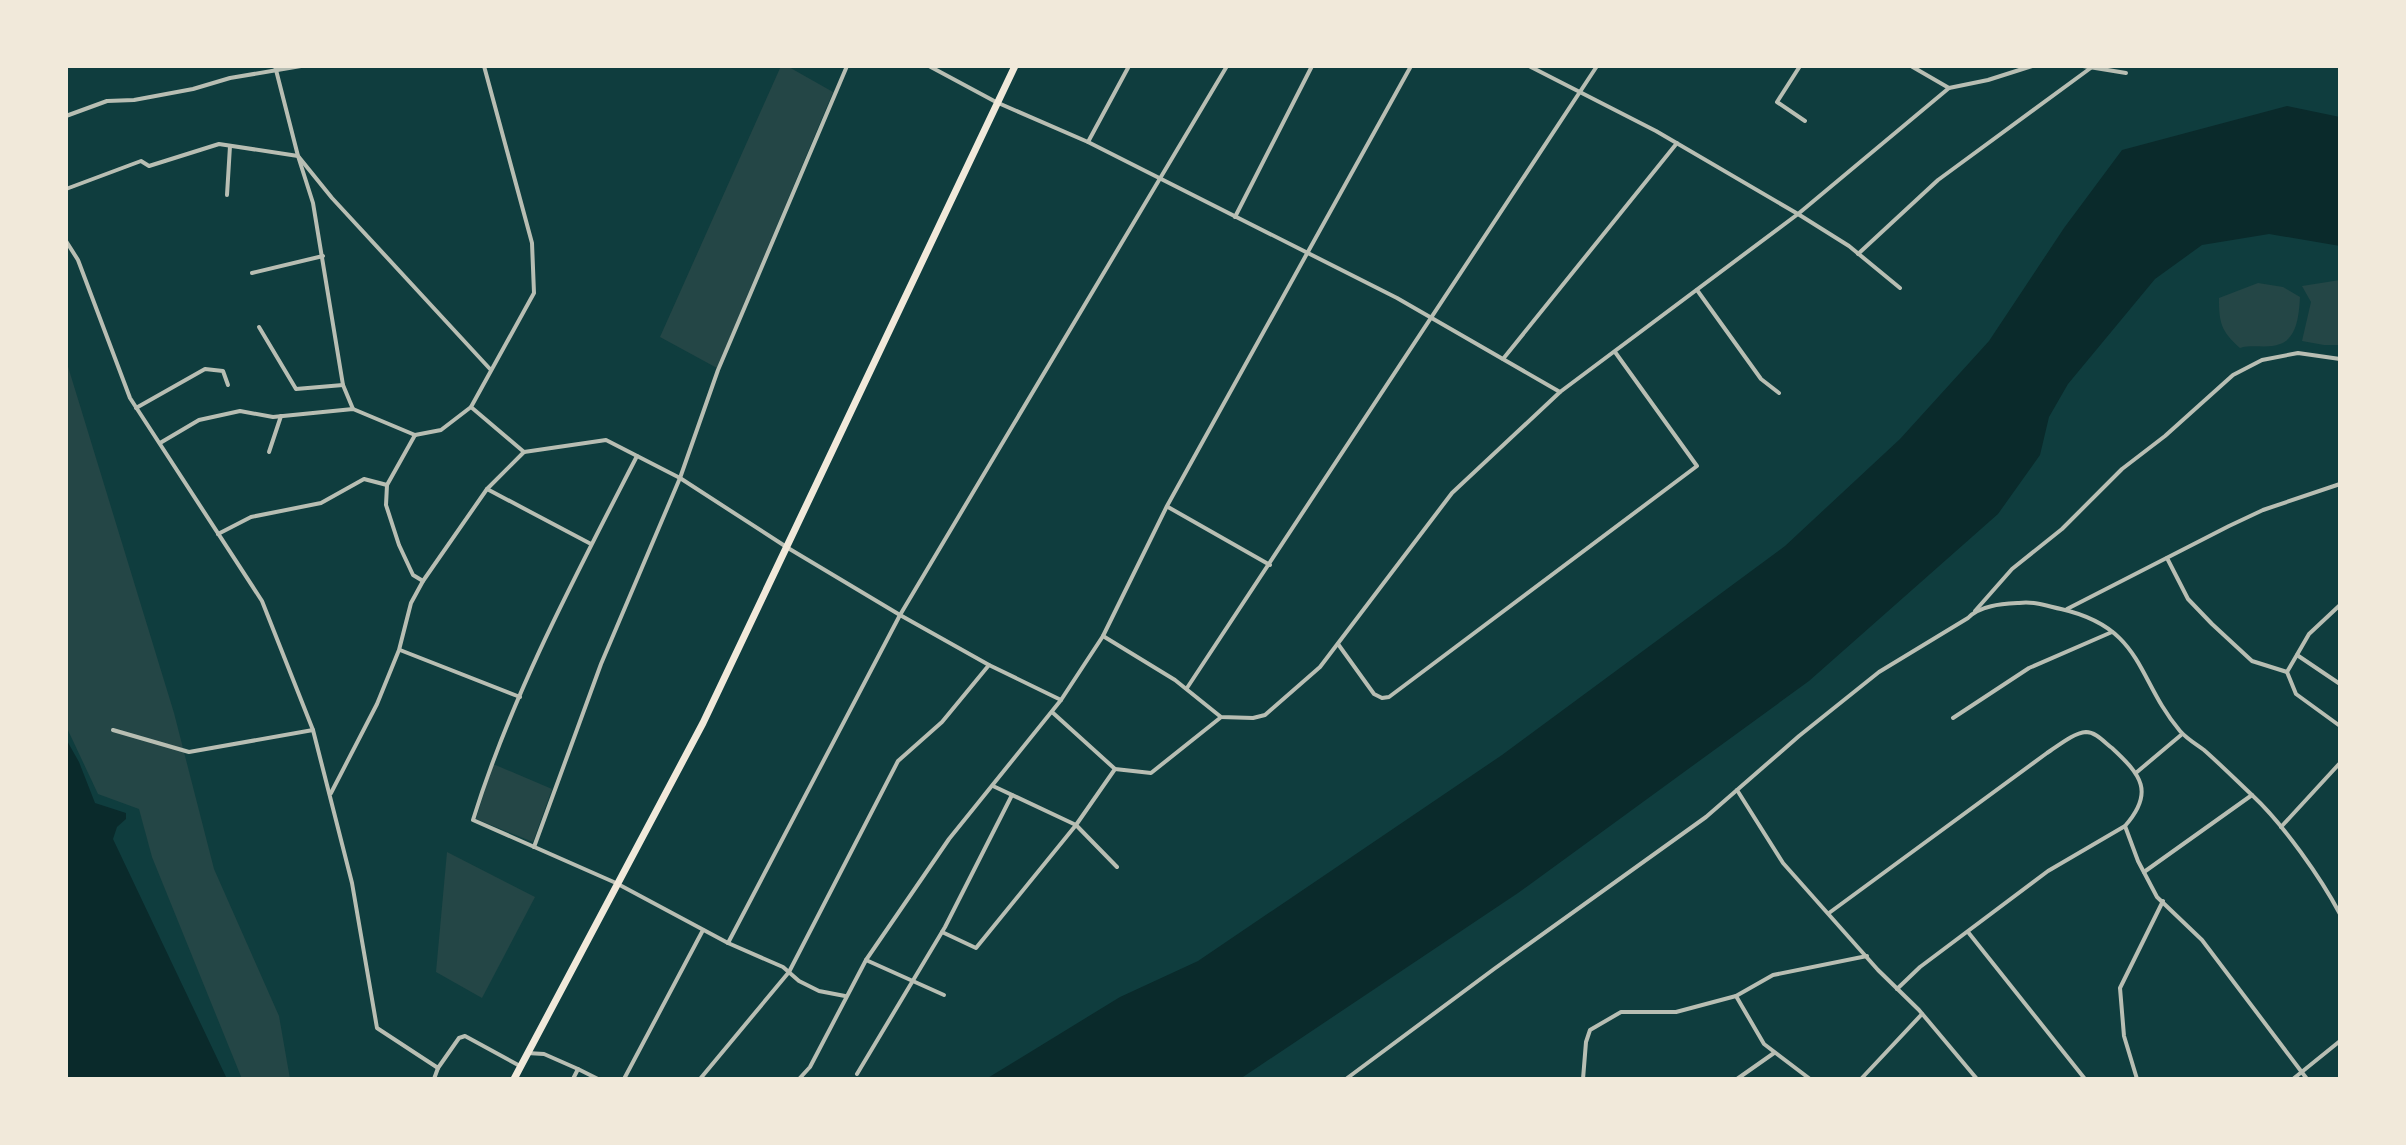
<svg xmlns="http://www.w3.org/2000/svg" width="2406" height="1145" viewBox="0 0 2406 1145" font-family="Lato,sans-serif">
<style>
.green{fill:#244646}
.water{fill:#0a2a2b}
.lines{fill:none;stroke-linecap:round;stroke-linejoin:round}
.minor{stroke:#b8beb3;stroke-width:4}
.primary{stroke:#f1e9da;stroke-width:7}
</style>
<rect width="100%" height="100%" fill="#0f3d3e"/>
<g class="green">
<path d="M781 66H787L833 92 717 368 660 337Z"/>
<path d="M2340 280V345H2324L2302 341 2311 302 2302 286Z"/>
<path d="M2258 283 2283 287 2300 297C2299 312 2298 338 2280 344 2268 349 2252 344 2240 348 2221 331 2219 323 2219 298Z"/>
<path d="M66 360 174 713 214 869 279 1016 290 1079H242L152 857 139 809 98 794 66 726Z"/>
<path d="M493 764 552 789 533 842 476 819Z"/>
<path d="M447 852 535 897 482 998 436 972Z"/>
</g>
<g class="water">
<path d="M2287 106 2340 117V246L2269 234 2202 245 2155 279 2068 384 2049 417 2040 455 1998 514 1809 681 1518 893 1240 1079H986L1120 997 1198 961 1502 755 1785 546 1900 439 1989 341 2064 228 2122 150Z"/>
<path d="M66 739 79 762 95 803 126 813V819L117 827 113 839 227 1079H68L66 1072Z"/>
</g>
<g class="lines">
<g class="minor">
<path d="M275 66 298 156 313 203 343 385 353 409"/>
<path d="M484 66 532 243 534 293 471 407 524 452"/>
<path d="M929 66 996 102 1088 142 1397 298 1560 392"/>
<path d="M1529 66 1656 131 1798 214 1849 246 1900 288"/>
<path d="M1800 66 1777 102 1805 121"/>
<path d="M1911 66 1949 88"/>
<path d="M2083 66 2126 73"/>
<path d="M66 116 107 101 134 100 193 89 230 78 301 66"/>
<path d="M1088 142 1129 66"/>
<path d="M66 189 141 161 149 166 219 144 298 156 332 198 490 369"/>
<path d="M227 195 230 146"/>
<path d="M1235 217 1312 66"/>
<path d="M66 241 78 260 130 398 262 601 313 730 352 883 377 1028 438 1068 459 1038 465 1036 520 1066"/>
<path d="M1858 254 1938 180 2092 67"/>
<path d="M252 273 323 256"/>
<path d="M1697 290 1761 379 1779 393"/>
<path d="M259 327 296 389 343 385"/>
<path d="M1503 359 1677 143"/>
<path d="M136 408 205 369 223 371 228 385"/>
<path d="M415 435 387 485 386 505 399 545 413 575 423 581"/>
<path d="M415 435 441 430 471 407"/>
<path d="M160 443 199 420 240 411 273 417 353 409 415 435"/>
<path d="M269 452 281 416"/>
<path d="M524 452 606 440 680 478 788 548 900 615 989 665 1061 700"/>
<path d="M637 456C577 573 512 694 473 820L616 883 728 943 783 967 799 981 819 991 845 996"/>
<path d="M487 489 591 544"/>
<path d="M1168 507 1270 565"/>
<path d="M218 534 251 517 321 503 364 479 387 485"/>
<path d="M2167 558 2188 599 2212 624 2252 661 2287 672 2296 694 2340 726"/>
<path d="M2067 609 2229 526 2263 510 2340 484"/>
<path d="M1975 611 2012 569 2062 529 2122 469 2165 436 2233 375 2262 360 2298 353 2340 359"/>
<path d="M1103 636 1175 680 1221 717 1253 718 1265 715 1320 667 1452 493 1560 392 1798 214 1949 88 1988 80 2032 66"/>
<path d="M1338 644 1374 694 1382 698 1389 697 1697 466 1615 352"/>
<path d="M400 650 520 697"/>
<path d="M2297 655 2340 684"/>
<path d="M2287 672 2309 634 2340 605"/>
<path d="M1187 688 1597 66"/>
<path d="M1052 712 1115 769 1151 773 1220 718"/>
<path d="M1953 718 2029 668 2112 632"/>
<path d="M113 730 189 752 313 730"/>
<path d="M2137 772 2181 735"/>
<path d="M993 786 1076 825 1117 867"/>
<path d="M1737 790 1783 863 1878 970 1919 1010 1977 1079"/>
<path d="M331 793 377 704 399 650 411 603 423 581 487 489 524 452"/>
<path d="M2125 826 2138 861 2157 897 2202 940 2307 1079"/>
<path d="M2281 827 2340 763"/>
<path d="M534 847 601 664 680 478 718 370 847 66"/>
<path d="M2144 872 2252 795"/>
<path d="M1829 913 2047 753C2058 746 2073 733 2086 732 2096 732 2104 742 2112 748 2141 775 2155 792 2125 826L2048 871 1920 967 1897 989"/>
<path d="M942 932 976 948 1076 825 1115 769"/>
<path d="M1968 932 2085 1079"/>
<path d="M728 943 900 615 1227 66"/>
<path d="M866 960 944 995"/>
<path d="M1736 996 1764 1044 1810 1079"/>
<path d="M527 1053 544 1054 578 1069"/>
<path d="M857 1074 945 927 1012 795"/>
<path d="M434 1079 438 1068"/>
<path d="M573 1079 578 1069 598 1079"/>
<path d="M624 1079 703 930"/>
<path d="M700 1079 789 972 898 761 942 722 989 665"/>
<path d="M799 1079 810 1067 866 960 949 839 1061 700 1103 636 1167 506 1411 66"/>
<path d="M1346 1079 1494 969 1706 817 1799 736 1879 672 1968 618C1980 605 2003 604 2019 603 2034 601 2047 606 2061 609 2144 628 2136 679 2180 731 2187 739 2196 744 2204 750 2221 765 2237 781 2253 796 2283 824 2321 878 2340 914"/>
<path d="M1583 1079 1586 1042 1590 1030 1621 1012H1676L1736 996 1773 975 1867 956"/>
<path d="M1737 1079 1774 1053"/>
<path d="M1861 1079 1922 1014"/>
<path d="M2137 1079 2124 1036 2120 988 2163 901"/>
<path d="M2293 1079 2340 1041"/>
</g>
<path class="primary" d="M514 1079 703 723 1015 66"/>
</g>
<rect width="2406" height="1145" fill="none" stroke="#f1e9da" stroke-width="136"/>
</svg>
